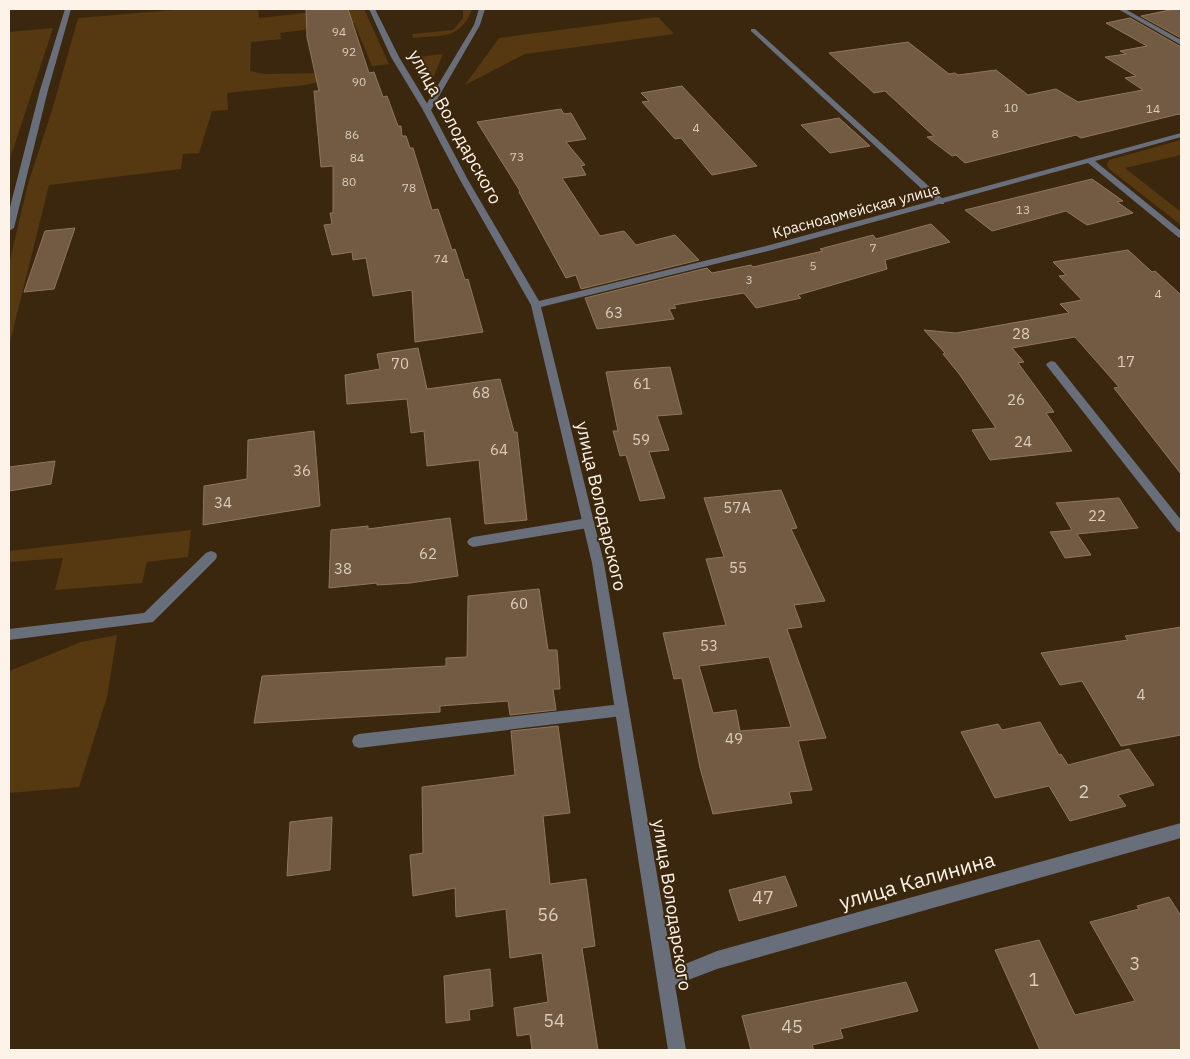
<svg xmlns="http://www.w3.org/2000/svg" width="1190" height="1059" viewBox="0 0 1190 1059" font-family="'IBM Plex Sans',sans-serif">
<style>
.green{fill:#573911}
.building{fill:#725b42;stroke:#8f775d;fill-rule:evenodd}
.lines{fill:none;stroke-linecap:round;stroke-linejoin:round}
.service{fill:#696e7b;fill-rule:evenodd}
.minor{fill:#696e7b;fill-rule:evenodd}
.tertiary{fill:#696e7b;fill-rule:evenodd}
.labels{text-anchor:middle;stroke-width:4;stroke-linejoin:round;paint-order:stroke}
.far-number-label{font-size:12px;fill:#dbcdbe}
.far-street-label{font-size:15px;fill:#fef3e8;stroke:#3b270e}
.number-label{font-size:15px;fill:#dbcdbe}
.street-label{font-size:18px;fill:#fef3e8;stroke:#3b270e}
.near-number-label{font-size:18px;fill:#dbcdbe}
.near-street-label{font-size:21px;fill:#fef3e8;stroke:#3b270e}
</style>
<rect width="100%" height="100%" fill="#3b270e"/>
<g class="green">
<path d="M187 9H258L259 18 339 9H364L389 64 372 66 354 23 280 33 281 39 251 42 250 71 264 74 328 73 331 79 305 85 227 93 228 110 212 111 199 153 183 154 181 169 49 185 9 346V264L28 184 53 107 78 18Z"/>
<path d="M463 9 472 10C459 40 442 35 413 38L412 34 453 30 463 18Z"/>
<path d="M658 17 674 34 525 54 465 85 499 38Z"/>
<path d="M53 28 9 162V32Z"/>
<path d="M443 54 433 78 420 80 411 58Z"/>
<path d="M1181 140V155L1125 168 1181 212V225L1108 168 1107 164 1109 160Z"/>
<path d="M191 530 188 557 147 562 142 583 55 590 63 558 9 562V551Z"/>
<path d="M117 635 107 697 79 787 9 793V671L81 642Z"/>
</g>
<g class="building">
<path d="M306 9H348L369 73 374 72 383 97 387 96 398 126H401L402 136H406L410 148H413L432 210 438 209 452 250 455 249 465 280 468 279 483 332 415 342 412 290 373 296 366 258 353 260 352 252 332 255 324 225 332 224 330 213H333V166L321 167 314 91H319L307 37Z"/>
<path d="M1175 9H1181V38L1141 16Z"/>
<path d="M1130 18 1181 47V116L1179 114 1081 138 1076 135 965 163 956 155 952 156 927 137 934 136 885 91 874 93 829 53 908 42 949 74 955 73 958 75 996 70 1028 95 1056 89 1078 102 1143 90 1125 78 1136 76 1105 57 1126 54 1120 51 1147 46 1106 23Z"/>
<path d="M682 86 757 166 712 175 681 138 675 139 642 102 649 101 641 93Z"/>
<path d="M561 109 564 114 571 113 586 139 566 142 585 165 581 166 586 175 562 178 600 236 624 231 636 245 675 235 699 260 581 289 576 275 566 278 519 192 520 191 477 122Z"/>
<path d="M839 118 870 146 830 153 801 125Z"/>
<path d="M1092 179 1123 201 1117 202 1133 213 1087 225 1066 211 992 231 965 210Z"/>
<path d="M931 224 950 242 885 260 887 269 798 295 801 298 756 308 744 293 674 305 676 308 669 309 674 319 597 329 585 298 707 268 712 273 751 265 753 267 823 251 820 249 873 235 876 239Z"/>
<path d="M75 228 54 289 24 292 45 231Z"/>
<path d="M1128 250 1152 272 1155 271 1181 295V474L1114 388 1119 387 1075 337 1012 348 1024 362 1018 363 1054 412 1046 413 1072 451 990 460 972 430 996 428 960 375 943 354 945 353 924 330 956 333 1069 313 1060 304 1082 300 1059 276 1066 275 1053 262Z"/>
<path d="M418 348 427 389 500 379 514 432H517L527 520 485 524 479 460 427 466 424 431 411 433 407 399 347 404 345 375 380 369 377 354Z"/>
<path d="M670 367 682 414 657 416 669 450 649 452 665 498 640 501 626 455 620 456 613 431H618L606 372Z"/>
<path d="M314 431 320 506 203 525 204 486 247 479 248 440Z"/>
<path d="M55 461 51 484 9 491V467Z"/>
<path d="M781 490 797 528 791 529 825 601 794 605 802 627 787 629 826 738 798 741 812 790 789 792 792 803 713 814 700 768 682 678 674 679 663 633 726 625 706 559 724 557 704 498ZM769 657 791 727 740 731 736 710 713 713 699 666Z"/>
<path d="M1119 498 1138 528 1077 534 1091 555 1065 558 1050 532 1072 530 1056 503Z"/>
<path d="M450 518 458 576 410 583 377 585V583L329 588 331 530 368 526V529Z"/>
<path d="M539 589 548 650H557L560 689H553L556 710 510 715 508 701 440 706V712L254 723 262 676 446 666V658L467 657 468 596Z"/>
<path d="M1181 627V735L1121 746 1082 681 1060 685 1041 653 1128 640 1125 636Z"/>
<path d="M1040 722 1059 755 1061 754 1068 765 1129 749 1154 785 1118 795 1126 806 1070 821 1049 786 995 798 961 732 998 724 1002 730Z"/>
<path d="M558 726 570 813 543 816 550 884 586 879 595 946 582 948 598 1050H532L530 1034 517 1036 514 1008 548 1002 542 953 510 958 506 909 456 917 455 888 413 896 410 855 423 853 422 787 515 775 511 731Z"/>
<path d="M332 817 330 870 287 876 290 822Z"/>
<path d="M785 876 797 906 739 921 729 890Z"/>
<path d="M1169 897 1181 916V1050H1040L995 950 1039 940 1075 1015 1135 1001 1090 922 1139 909 1137 906Z"/>
<path d="M490 969 493 1006 469 1010 470 1020 446 1023 444 976Z"/>
<path d="M906 982 918 1011 840 1029 843 1038 812 1045 814 1050H751L742 1016Z"/>
</g>
<g class="lines">
<g class="service">
<path d="M751 29H755L944 200V204H938L751 31Z"/>
<path d="M588 518 592 520 594 523 592 526 588 528 473 547 469 545 467 542 469 539 473 537Z"/>
<path d="M622 704 627 706 629 710 627 714 622 716 359 748 354 746 352 741 354 736 359 734Z"/>
</g>
<g class="minor">
<path d="M65 9H71L48 90 14 228 9 231V211L40 90Z"/>
<path d="M369 9H375L399 57 431 110 468 180 539 301 766 246 1181 133V137L1095 161 1181 231V238L1178 237 1088 163 772 250 541 307 604 563 673 969 717 951 1181 823V838L717 969 675 985 686 1050H668L592 563 531 305 460 180 423 110 391 57Z"/>
<path d="M1118 9H1125L1181 40V45Z"/>
<path d="M1051 361 1055 362 1181 520V533L1177 531 1047 366 1046 364Z"/>
<path d="M211 551 216 553 217 556 216 559 153 622 9 640V629L144 613 206 553Z"/>
</g>
<path class="tertiary" d="M479 9H485L480 25 431 110 424 112 423 110 474 25Z"/>
</g>
<g class="labels">
<g class="far-number-label">
<text x="339" y="36">94</text>
<text x="349" y="56">92</text>
<text x="359" y="86">90</text>
<text x="1011" y="112">10</text>
<text x="1153" y="113">14</text>
<text x="696" y="132">4</text>
<text x="995" y="138">8</text>
<text x="352" y="139">86</text>
<text x="517" y="161">73</text>
<text x="357" y="162">84</text>
<text x="349" y="186">80</text>
<text x="409" y="192">78</text>
<text x="1023" y="214">13</text>
<text x="873" y="252">7</text>
<text x="441" y="263">74</text>
<text x="813" y="270">5</text>
<text x="749" y="284">3</text>
<text x="1158" y="298">4</text>
</g>
<g class="far-street-label">
<text transform="translate(856 211) rotate(-15)" y="5">Красноармейская улица</text>
</g>
<g class="number-label">
<text x="614" y="318">63</text>
<text x="1021" y="339">28</text>
<text x="1126" y="367">17</text>
<text x="400" y="369">70</text>
<text x="642" y="389">61</text>
<text x="481" y="398">68</text>
<text x="1016" y="405">26</text>
<text x="641" y="445">59</text>
<text x="1023" y="447">24</text>
<text x="499" y="455">64</text>
<text x="302" y="476">36</text>
<text x="223" y="508">34</text>
<text x="737" y="513">57А</text>
<text x="1097" y="521">22</text>
<text x="428" y="559">62</text>
<text x="738" y="573">55</text>
<text x="343" y="574">38</text>
<text x="519" y="609">60</text>
<text x="709" y="651">53</text>
<text x="1141" y="700">4</text>
<text x="734" y="744">49</text>
</g>
<g class="street-label">
<text transform="translate(455 127) rotate(61)" y="6">улица Володарского</text>
<text transform="translate(601 506) rotate(77)" y="6">улица Володарского</text>
<text transform="translate(672 905) rotate(81)" y="6">улица Володарского</text>
</g>
<g class="near-number-label">
<text x="1084" y="798">2</text>
<text x="763" y="904">47</text>
<text x="548" y="921">56</text>
<text x="1135" y="970">3</text>
<text x="1034" y="986">1</text>
<text x="554" y="1027">54</text>
<text x="792" y="1033">45</text>
</g>
<g class="near-street-label">
<text transform="translate(917 881) rotate(-16)" y="7">улица Калинина</text>
</g>
</g>
<rect width="1190" height="1059" fill="none" stroke="#fef3e8" stroke-width="20"/>
</svg>
